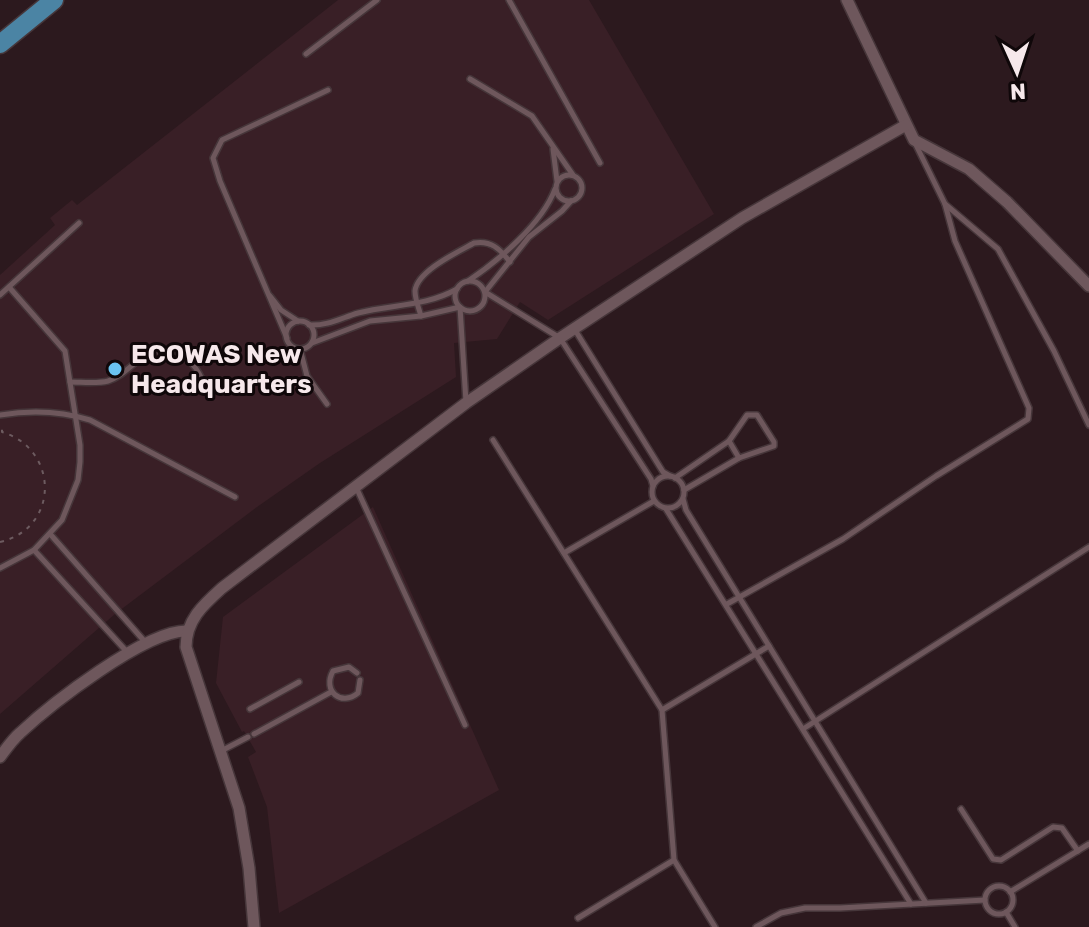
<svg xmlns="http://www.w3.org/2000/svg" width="1089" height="927" viewBox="0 0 1089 927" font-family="Rubik,sans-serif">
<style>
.built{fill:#391f26}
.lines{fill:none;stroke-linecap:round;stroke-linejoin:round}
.service-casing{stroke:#46363a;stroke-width:8}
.minor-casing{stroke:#46363a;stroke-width:14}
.trunk-casing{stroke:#46363a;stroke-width:21}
.path{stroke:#6d5b60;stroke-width:2;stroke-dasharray:4 6;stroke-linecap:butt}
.service{stroke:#6e575c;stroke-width:5}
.minor{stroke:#6e575c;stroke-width:11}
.trunk{stroke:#4b84a4;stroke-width:18}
.poi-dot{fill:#6ac3f1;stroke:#0f0709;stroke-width:3}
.labels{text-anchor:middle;stroke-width:6;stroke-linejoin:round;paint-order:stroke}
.poi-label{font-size:26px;font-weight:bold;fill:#f6e8eb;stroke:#0f0709;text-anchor:start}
</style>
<rect width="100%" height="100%" fill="#2c191e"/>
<g class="built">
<path d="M338 0H589L714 214 548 320 520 302 497 339 454 343 456 377 320 463 257 507 115 614 0 714V275L55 225 50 218 72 200 77 205Z"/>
<path d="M373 507 499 790 279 913 267 807 248 757 256 752 244 731 242 732 216 683 223 617Z"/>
</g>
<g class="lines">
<g class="service-casing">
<g id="service">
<path d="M509 0 600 163"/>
<path d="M306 54 377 0"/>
<path d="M470 79 532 116 573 175"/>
<path d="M916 145 945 204 998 249 1054 351 1089 425"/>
<path d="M553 149 557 181"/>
<circle cx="569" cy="188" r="13"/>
<path d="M571 201 562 211 529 237 485 292 560 338 651 479 653 486"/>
<circle cx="470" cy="296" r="15"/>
<path d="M468 281C498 261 542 224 555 189"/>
<path d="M0 295 79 223"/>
<path d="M270 296 281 310 298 321"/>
<path d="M421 316C419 309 415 299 415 291 417 271 458 252 474 243 491 240 500 249 510 262"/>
<circle cx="300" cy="335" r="14"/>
<path d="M309 325C328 326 341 318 358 313 392 304 425 307 457 289"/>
<path d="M575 330 663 472 670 476"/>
<path d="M287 338 220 181 213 158 222 140 328 90"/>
<path d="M312 343 370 321 421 316 460 307 466 402"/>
<path d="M300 349 307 376 327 404"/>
<path d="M70 382C82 382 97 384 108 381 124 376 132 363 146 355 172 340 198 362 204 386"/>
<path d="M0 415C30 410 61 411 90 420L235 497"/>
<path d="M493 440 662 710 674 860 715 927"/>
<path d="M729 441 739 458"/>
<circle cx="668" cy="492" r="16"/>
<path d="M675 478 729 441 747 415H757L774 442V446L739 458 684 490"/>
<path d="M356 487 465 725"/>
<path d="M683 499 686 510 926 903"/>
<path d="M666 509 911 904"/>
<path d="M51 535 146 643"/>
<path d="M34 550 128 653"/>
<path d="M564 553 654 501"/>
<path d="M0 568 34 550 62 520 78 480 80 462V445L65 351 9 287"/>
<path d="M727 604 843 539 936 476 1028 419 1029 408 955 241 945 204"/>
<path d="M357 673 349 667 333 671C322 691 341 707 358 693L360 680"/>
<path d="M250 709 299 682"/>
<path d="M662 710 769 646"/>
<path d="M803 729 1089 547"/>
<path d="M254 734 331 692"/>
<path d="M223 750 248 737"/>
<path d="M961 809 993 859 1001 860 1053 827 1062 828 1078 851"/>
<circle cx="999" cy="900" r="14"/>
<path d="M1010 892 1089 844"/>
<path d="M1006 912 1015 927"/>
<path d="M578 918 674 860"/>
<path d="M756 927 781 913 805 908H840L985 900"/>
</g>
</g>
<g class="minor-casing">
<g id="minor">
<path d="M847 0 914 140 969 169 1007 202 1089 286"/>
<path d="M0 757C6 749 12 740 20 733 51 704 145 631 186 631"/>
<path d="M254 927 249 868 239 808 186 647C186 620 203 605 222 588L466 403 560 338 742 218 906 125"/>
</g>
</g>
<g class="trunk-casing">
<path id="trunk" d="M0 44 54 0"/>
</g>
<path class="path" d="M0 542C60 528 59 449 2 432V424"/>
<use href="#service" class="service"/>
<use href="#minor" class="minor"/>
<use href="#trunk" class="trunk"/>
</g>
<circle class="poi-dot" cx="115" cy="369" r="8"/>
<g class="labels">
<g class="poi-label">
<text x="131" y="363">ECOWAS New<tspan x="131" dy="30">Headquarters</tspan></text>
</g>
</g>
<g transform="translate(1017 72) rotate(177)" stroke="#0f0709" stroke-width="6" paint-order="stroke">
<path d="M0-6L14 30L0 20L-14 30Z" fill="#f6e8eb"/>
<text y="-12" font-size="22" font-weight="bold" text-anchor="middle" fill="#f6e8eb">N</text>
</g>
</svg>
